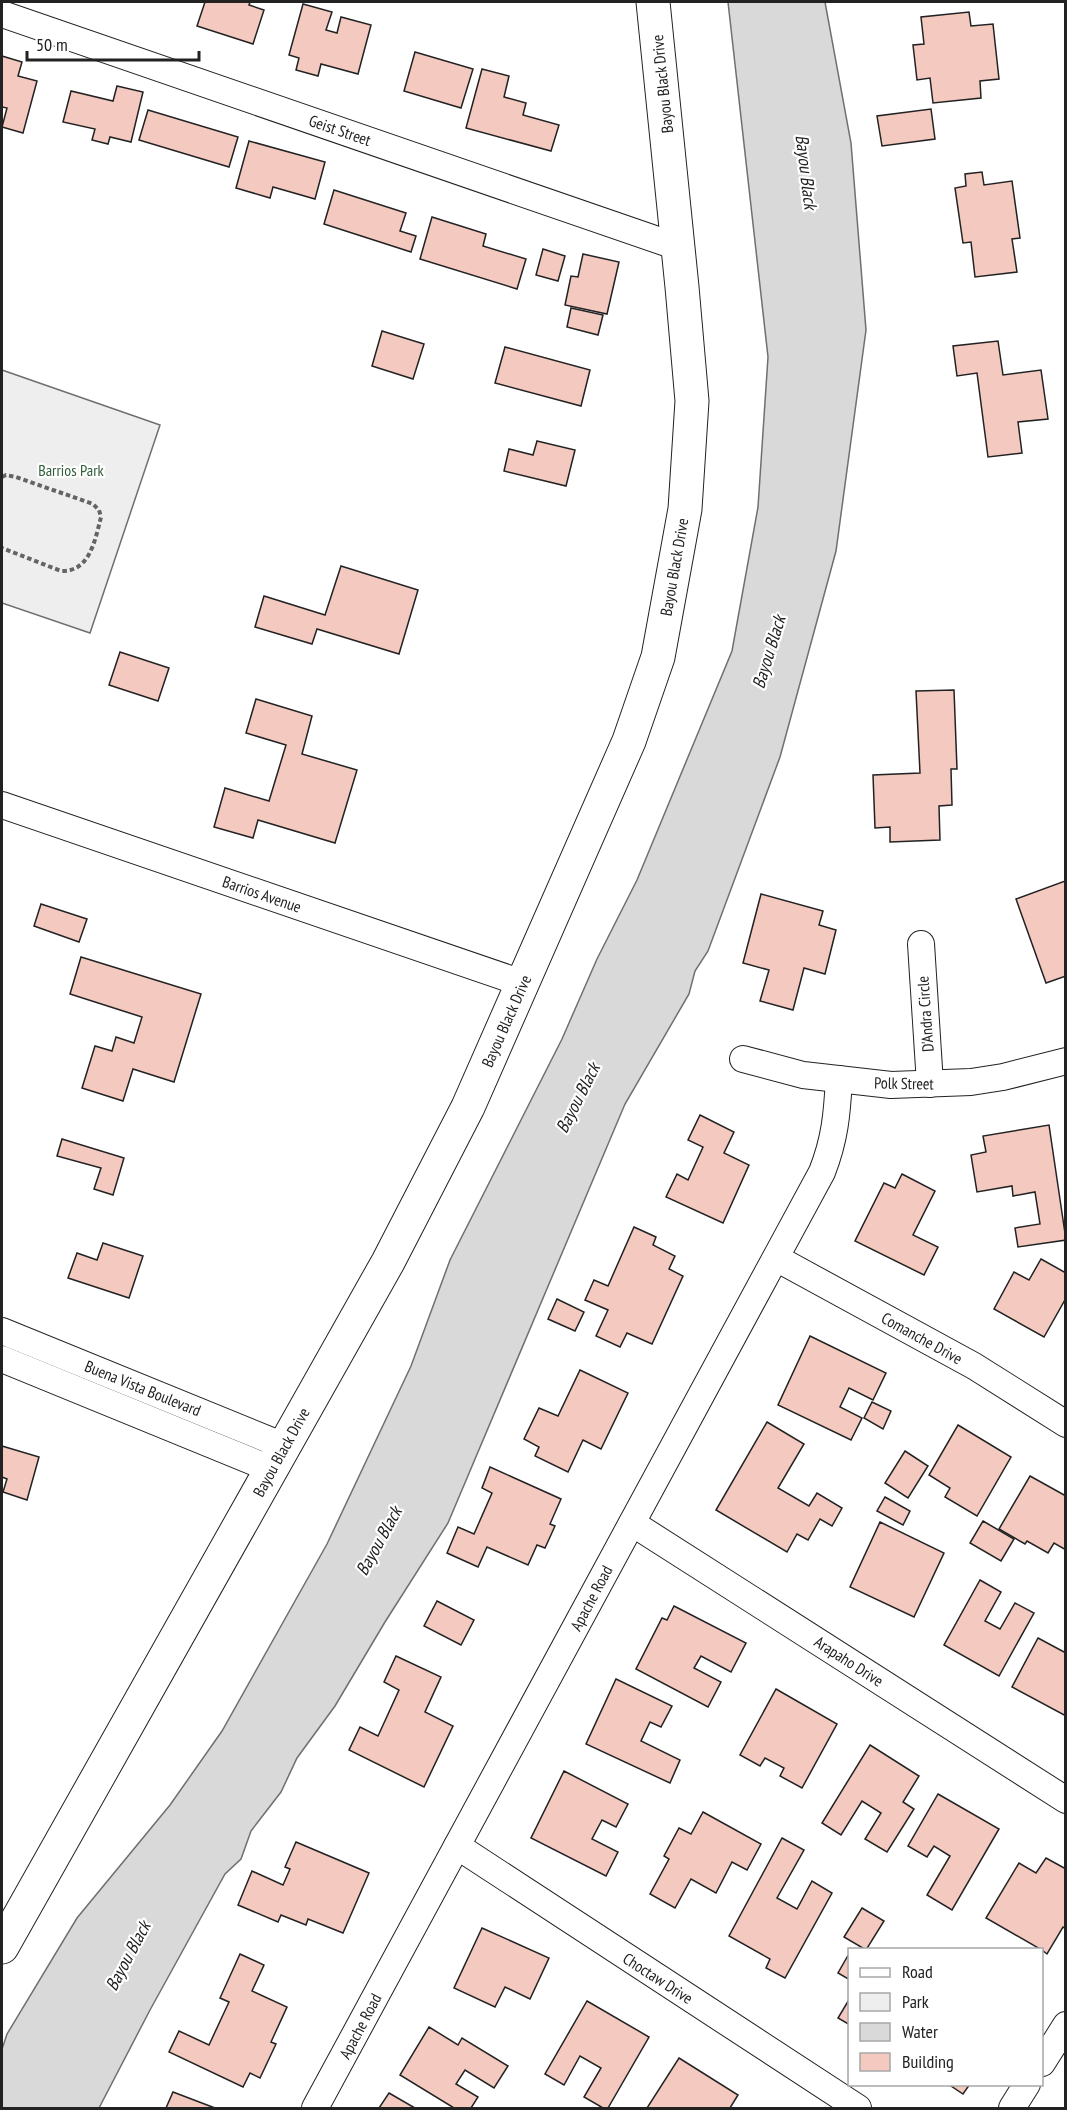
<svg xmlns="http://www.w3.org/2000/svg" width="1067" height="2110" viewBox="0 0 1067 2110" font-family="'PT Sans Narrow',sans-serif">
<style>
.green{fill:#eee;stroke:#6f6f6f;stroke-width:1.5}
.water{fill:#d9d9d9;stroke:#6f6f6f;stroke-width:1.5}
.building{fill:#f3c9c0;stroke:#222;stroke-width:1.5}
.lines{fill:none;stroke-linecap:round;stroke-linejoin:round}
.minor-casing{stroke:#222;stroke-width:28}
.major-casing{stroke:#222;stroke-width:35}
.path{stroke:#646464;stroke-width:4;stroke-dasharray:4.5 3;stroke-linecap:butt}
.minor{stroke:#fff;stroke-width:26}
.major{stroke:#fff;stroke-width:33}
.labels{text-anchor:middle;stroke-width:4.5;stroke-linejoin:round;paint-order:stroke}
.street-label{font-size:16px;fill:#222;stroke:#fff}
.park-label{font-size:16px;fill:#2f5e38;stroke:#fff}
.water-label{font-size:18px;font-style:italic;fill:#222;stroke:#fff}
</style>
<rect width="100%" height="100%" fill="#fff"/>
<path class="green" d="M2 370 160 425 90 633 2 603Z"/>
<path class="water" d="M728 2H825L851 143 866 330 836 551 780 757 708 951 695 971 689 994 625 1104 448 1523 385 1622 335 1706 297 1758 281 1792 251 1831 241 1859 225 1874 150 2010 99 2108H2V2049L7 2034 77 1918 170 1805 222 1731 327 1544 411 1366 450 1260 562 1039 597 959 637 880 732 651 758 507 768 357Z"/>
<g class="building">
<path d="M205 2H250L249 5 264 10 253 44 197 26Z"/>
<path d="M303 4 332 12 326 30 337 33 341 17 371 25 358 74 321 64 318 76 296 70 299 58 289 55Z"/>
<path d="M969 12 971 26 993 24 999 79 980 81 981 98 933 103 930 78 917 80 913 45 924 44 921 17Z"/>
<path d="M415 52 473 69 461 108 404 91Z"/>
<path d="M2 56 22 62 18 76 37 81 23 133 2 127 7 108 2 107Z"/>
<path d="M482 69 509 76 504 97 526 103 523 115 559 125 551 151 466 128Z"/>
<path d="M117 86 143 92 131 142 110 137 108 144 92 140 95 129 63 122 71 91 113 101Z"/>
<path d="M931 109 935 139 882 146 877 116Z"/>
<path d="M148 110 238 137 229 167 139 140Z"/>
<path d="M249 141 325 162 315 199 273 187 270 198 236 188Z"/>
<path d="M982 172 984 185 1012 181 1020 238 1012 239 1017 272 975 277 971 242 963 243 955 188 966 186 965 174Z"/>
<path d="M334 190 406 213 400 231 416 236 411 252 324 224Z"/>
<path d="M432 217 486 234 483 246 526 259 517 289 420 259Z"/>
<path d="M543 249 565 256 558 281 536 275Z"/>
<path d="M583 254 619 262 607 314 565 305 571 276 578 277Z"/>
<path d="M571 308 603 315 598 335 567 327Z"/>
<path d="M382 331 424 344 413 379 372 366Z"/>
<path d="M998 341 1003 375 1041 370 1048 419 1018 422 1022 453 988 457 977 373 957 376 953 346Z"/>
<path d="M505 347 590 370 581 406 495 383Z"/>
<path d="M537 441 575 450 566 486 504 471 509 449 533 455Z"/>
<path d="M341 566 418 590 399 654 317 629 312 644 255 627 264 596 325 615Z"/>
<path d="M120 652 169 668 158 701 109 685Z"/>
<path d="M954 690 957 769H951L952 805 939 806 940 840 890 842V827L875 828 873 775 920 773 916 691Z"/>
<path d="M256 699 312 716 302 754 357 770 335 843 258 820 253 838 214 827 225 788 269 801 286 745 246 733Z"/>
<path d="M1065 881 1066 976 1046 983 1016 899Z"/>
<path d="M761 894 823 911 819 925 836 930 825 974 804 968 793 1010 760 1001 769 970 743 963Z"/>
<path d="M41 904 87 919 79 942 34 926Z"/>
<path d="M81 957 201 994 174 1082 133 1069 123 1101 82 1088 95 1046 112 1051 116 1037 134 1043 142 1017 70 994Z"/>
<path d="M700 1115 734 1132 724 1153 749 1165 723 1223 666 1197 677 1174 688 1180 703 1147 688 1140Z"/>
<path d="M1049 1125 1066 1240 1018 1247 1015 1228 1040 1224 1035 1192 1013 1196 1012 1186 977 1192 971 1155 986 1152 983 1136Z"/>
<path d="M62 1139 124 1158 113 1195 94 1189 101 1168 57 1156Z"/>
<path d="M902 1174 935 1191 913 1235 938 1247 924 1275 855 1241 884 1183 895 1188Z"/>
<path d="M634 1227 656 1237 653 1245 675 1256 669 1269 683 1276 652 1344 627 1333 620 1347 596 1336 608 1310 585 1300 594 1280 608 1286Z"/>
<path d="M103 1243 143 1256 129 1298 68 1278 77 1253 97 1260Z"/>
<path d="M1041 1259 1066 1273V1298L1044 1337 994 1309 1014 1272 1029 1280Z"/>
<path d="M557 1299 584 1312 575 1331 548 1319Z"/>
<path d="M810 1336 886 1373 873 1400 849 1388 840 1407 862 1418 851 1440 778 1405Z"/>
<path d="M580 1370 628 1393 601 1449 583 1440 568 1472 535 1456 539 1447 524 1439 539 1408 558 1416Z"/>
<path d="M872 1402 891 1411 883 1429 864 1418Z"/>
<path d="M767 1422 804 1444 778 1488 809 1506 817 1493 842 1508 832 1526 820 1519 808 1540 797 1534 787 1552 716 1510Z"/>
<path d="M958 1425 1011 1457 977 1516 945 1497 950 1488 929 1475Z"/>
<path d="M2 1446 39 1457 27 1500 3 1492 7 1479 2 1477Z"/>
<path d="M905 1451 928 1466 908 1498 885 1483Z"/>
<path d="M490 1467 561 1499 550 1524 555 1526 545 1548 537 1545 528 1565 487 1547 478 1567 447 1553 458 1527 474 1534 492 1493 482 1488Z"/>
<path d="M1030 1476 1066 1496V1550L1054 1543 1048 1553 1027 1541 1025 1544 999 1529Z"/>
<path d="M885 1497 910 1511 903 1525 877 1511Z"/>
<path d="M983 1521 1014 1539 1001 1561 970 1543Z"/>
<path d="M880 1522 944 1553 914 1617 850 1587Z"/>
<path d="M980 1580 1001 1592 985 1621 1000 1629 1015 1603 1034 1613 999 1676 944 1645Z"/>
<path d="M437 1601 474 1620 461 1645 424 1626Z"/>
<path d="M674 1606 746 1643 731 1672 701 1656 694 1668 721 1682 708 1707 636 1669 662 1618 667 1620Z"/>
<path d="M1038 1638 1066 1653V1716L1012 1687Z"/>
<path d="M396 1656 441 1677 425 1712 453 1726 424 1787 349 1750 360 1727 378 1736 399 1690 384 1682Z"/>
<path d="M616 1679 672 1706 661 1727 650 1722 641 1741 680 1760 670 1783 586 1744Z"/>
<path d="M776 1689 837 1724 802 1788 780 1776 784 1768 765 1758 760 1766 740 1755Z"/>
<path d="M870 1745 919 1776 903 1802 914 1809 887 1852 865 1839 881 1813 862 1801 841 1835 822 1823Z"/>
<path d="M564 1771 628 1804 616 1827 602 1820 592 1839 618 1852 606 1876 531 1838Z"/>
<path d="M938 1794 999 1829 952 1910 927 1895 950 1856 934 1846 927 1857 908 1846Z"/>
<path d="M703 1812 761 1844 747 1870 732 1862 716 1893 691 1879 675 1908 650 1894 669 1859 664 1856 679 1828 691 1834Z"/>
<path d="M782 1838 804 1850 777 1898 797 1909 812 1881 832 1893 785 1978 766 1968 770 1959 729 1936Z"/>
<path d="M296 1842 369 1873 343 1933 308 1919 306 1925 281 1915 278 1922 238 1905 252 1871 283 1885 290 1869 285 1867Z"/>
<path d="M1046 1858 1066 1869V1929L1063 1927 1047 1954 1042 1950 986 1918 1019 1863 1036 1873Z"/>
<path d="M862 1908 884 1921 866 1950 844 1937Z"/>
<path d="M482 1928 549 1958 530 1999 505 1987 495 2007 454 1988Z"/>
<path d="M850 1952V1980L838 1973Z"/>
<path d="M240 1954 264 1965 252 1991 287 2007 271 2042 276 2044 260 2078 250 2073 243 2087 169 2052 179 2031 209 2045 229 2002 220 1998Z"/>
<path d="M850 1998V2025L838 2018Z"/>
<path d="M587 2001 649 2037 608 2108H603L584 2097 601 2068 580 2056 564 2085 545 2074Z"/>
<path d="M429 2027 458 2045 462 2038 508 2066 494 2088 465 2070 456 2084 478 2097 471 2108H454L400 2075Z"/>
<path d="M679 2058 738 2095 730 2108H647Z"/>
<path d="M948 2084H970L963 2094Z"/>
<path d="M173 2092 215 2108H166Z"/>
<path d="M389 2093 415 2108H379Z"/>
</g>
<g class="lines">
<g class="minor-casing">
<g id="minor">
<path d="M2 14 678 247"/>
<path d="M2 805 522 983"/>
<path d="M921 944 930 1084"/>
<path d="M743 1059 803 1075 891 1085 971 1082 1003 1077 1066 1061"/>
<path d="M776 1258 974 1366 1066 1424"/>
<path d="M2 1331 284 1446"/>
<path d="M2 1359 271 1469"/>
<path d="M632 1523 1066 1800"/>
<path d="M457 1846 858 2108"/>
<path d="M1042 2063 1066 2025"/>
<path d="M315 2108 822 1172C835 1139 837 1114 839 1079"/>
<path d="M1012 2108 1027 2084"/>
</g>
</g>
<g class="major-casing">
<path id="major" d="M2 1947 388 1262 468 1107 629 741 658 657 685 509 692 401 682 287 653 2"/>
</g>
<path class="path" d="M2 477 6 475 16 477 93 504 99 510 101 517C95 540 90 572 61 571L2 548"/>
<use href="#minor" class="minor"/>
<use href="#major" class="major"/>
</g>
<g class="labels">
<g class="street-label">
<text transform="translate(662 84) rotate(-96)" y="6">Bayou Black Drive</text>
<text transform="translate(340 130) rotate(19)" y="6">Geist Street</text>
<text transform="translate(674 567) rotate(-80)" y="6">Bayou Black Drive</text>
<text transform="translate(262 894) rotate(19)" y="6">Barrios Avenue</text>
<text transform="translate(925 1014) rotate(-94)" y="6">D'Andra Circle</text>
<text transform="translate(506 1021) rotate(-66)" y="6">Bayou Black Drive</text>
<text transform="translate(904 1083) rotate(1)" y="6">Polk Street</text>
<text transform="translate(922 1338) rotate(29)" y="6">Comanche Drive</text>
<text transform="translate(143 1388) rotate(22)" y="6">Buena Vista Boulevard</text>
<text transform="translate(281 1452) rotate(-61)" y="6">Bayou Black Drive</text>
<text transform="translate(591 1598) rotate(-62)" y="6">Apache Road</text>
<text transform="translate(849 1661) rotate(33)" y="6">Arapaho Drive</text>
<text transform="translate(658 1978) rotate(33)" y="6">Choctaw Drive</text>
<text transform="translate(360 2026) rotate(-62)" y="6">Apache Road</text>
</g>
<g class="park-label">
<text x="71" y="476">Barrios Park</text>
</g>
<g class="water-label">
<text transform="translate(806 172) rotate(83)" y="6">Bayou Black</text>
<text transform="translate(769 652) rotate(-73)" y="6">Bayou Black</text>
<text transform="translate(578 1098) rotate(-63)" y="6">Bayou Black</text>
<text transform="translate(379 1541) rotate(-61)" y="6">Bayou Black</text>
<text transform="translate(128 1956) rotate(-62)" y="6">Bayou Black</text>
</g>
</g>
<rect width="1067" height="2110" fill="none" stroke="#222222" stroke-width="6"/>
<rect x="848" y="1948" width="195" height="138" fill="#ffffff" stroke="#a7a7a7" stroke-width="1.5"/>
<rect x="860" y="1968" width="30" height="9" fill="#ffffff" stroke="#a7a7a7" stroke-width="1.5"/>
<text x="902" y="1978" font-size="18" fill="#222222">Road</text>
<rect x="860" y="1993" width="30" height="18" fill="#eeeeee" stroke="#a7a7a7" stroke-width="1.5"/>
<text x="902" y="2008" font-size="18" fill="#222222">Park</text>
<rect x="860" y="2023" width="30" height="18" fill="#d9d9d9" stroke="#a7a7a7" stroke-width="1.5"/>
<text x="902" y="2038" font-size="18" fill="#222222">Water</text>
<rect x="860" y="2053" width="30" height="18" fill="#f3c9c0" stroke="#a7a7a7" stroke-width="1.5"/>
<text x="902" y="2068" font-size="18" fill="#222222">Building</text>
<path d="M27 51v9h172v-9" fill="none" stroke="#222222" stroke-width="3"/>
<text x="36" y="51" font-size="18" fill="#222222" stroke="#ffffff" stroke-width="4.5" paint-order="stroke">50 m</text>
</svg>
